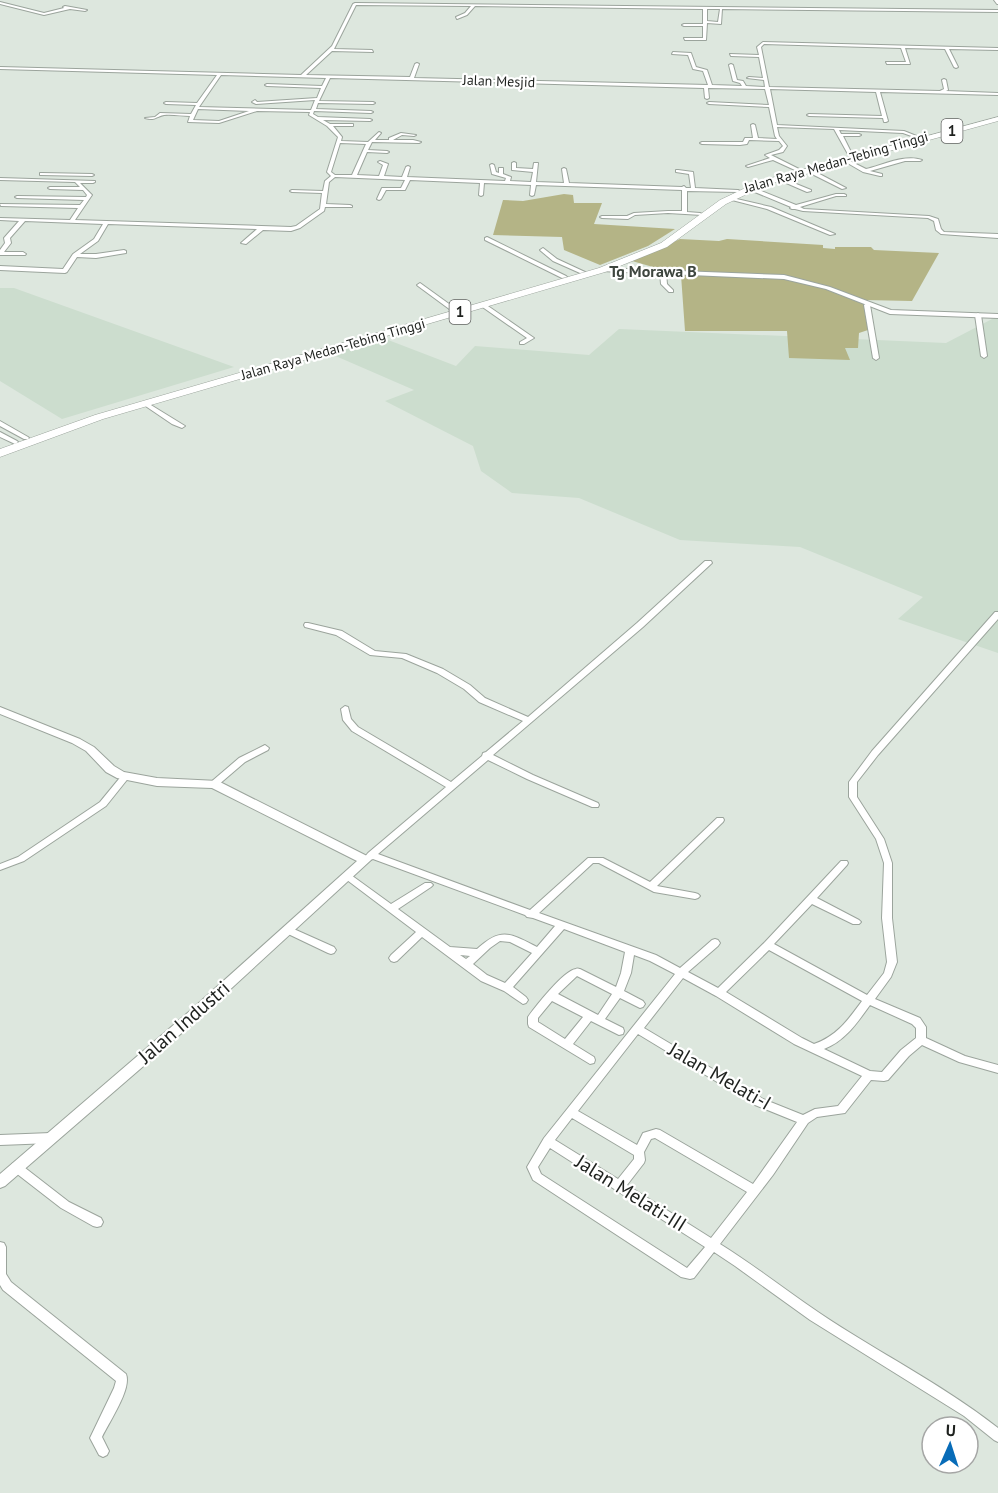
<svg xmlns="http://www.w3.org/2000/svg" width="998" height="1493" viewBox="0 0 998 1493" font-family="'PT Sans',sans-serif">
<style>
.built{fill:#ccddce}
.green{fill:#b4b486}
.lines{fill:none;stroke-linecap:round;stroke-linejoin:round}
.street-casing{stroke:#9ba49c;stroke-width:2}
.secondary-casing{stroke:#9ba49c;stroke-width:2}
.highway-casing{stroke:#9ba49c;stroke-width:1}
.street{fill:#fff;fill-rule:evenodd}
.secondary{fill:#fff;fill-rule:evenodd}
.highway{fill:#fff;fill-rule:evenodd}
.labels{text-anchor:middle;stroke-width:4.5;stroke-linejoin:round;paint-order:stroke}
.far-street-label{font-size:14px;fill:#1e211e;stroke:#fff}
.shield{fill:#fff;stroke:#626462;stroke-width:1.5}
.shield-label{font-size:15px;font-weight:bold;fill:#1e211e}
.far-quarter-label{font-size:16px;font-weight:bold;fill:#3e463f;stroke:#fff}
.near-street-label{font-size:20px;fill:#1e211e;stroke:#fff}
</style>
<rect width="100%" height="100%" fill="#dde7de"/>
<g class="built">
<path d="M0 288H14L234 367 62 419 0 381Z"/>
<path d="M994 318H998V653L898 619 923 597 800 547 680 540 579 498 512 493 481 471 473 446 385 401 414 390 331 354 383 338 456 366 475 346 589 355 619 329 946 343Z"/>
</g>
<g class="green">
<path d="M564 194 573 195 574 203H602L594 224 675 229 648 246 600 265 564 250 562 237 493 235 503 200 523 201Z"/>
<path d="M680 239 719 241 727 239 823 245V248L835 249V247H871L874 250 939 253 912 301 864 300 868 330 859 333 858 348H845L850 360 789 358 787 331H685L681 275 632 261Z"/>
</g>
<g class="lines">
<g class="street-casing">
<g id="street">
<path d="M994 0H998V4H997Z"/>
<path d="M0 2 44 13 64 8 63 7 65 6 87 10 85 11 70 9 44 15 0 4Z"/>
<path d="M355 3 998 10V12L722 9 721 24 707 23 706 40H685L684 38H703V26H684L682 25 684 24H703V9L475 6 467 15 457 19 456 17 465 13 471 6 356 5 334 49 372 50 373 52 332 51 306 75 410 77 415 64 417 63 419 64 414 78 708 85 703 71 693 69 688 55 672 54 673 52 691 53 696 67 707 70 712 85 742 86 740 83 733 81 729 65 731 64 733 65 737 80 743 81 746 86 765 87 764 80 747 78 749 77 763 78 759 57 731 56 730 54 759 55 757 47 763 42 998 48V50L949 49 958 67 956 68 954 67 945 49 905 48 910 64H887L886 62H906L901 48 764 44 761 47 769 87 940 91 944 89 942 80 944 79 946 80 948 90 946 91 998 93V95L880 92 888 121 886 122H884L883 118 809 116 807 115 809 114 882 116 876 92 770 89 777 125 904 131 919 137 917 138 903 133 839 130 841 134H859L861 135 859 136H843L853 156 851 157 849 156 834 129 777 127 779 136 787 146 783 152 771 155 799 169V170L797 171 773 160 748 167 746 166 770 158 765 155 779 150 783 146 779 141 749 140 747 144 740 145 702 144 700 143 702 142H743L745 138H753L751 125 753 124 755 125 758 138 777 139 775 136 769 107 709 104 707 103 709 102 769 105 765 89 708 88 709 98 707 99 705 98 704 88 330 78 319 101 373 102 375 103 373 104 318 103 316 109 371 111 373 112 371 113 314 111 313 114 318 117 370 119 372 120 370 121 323 120 330 124H353V126H333L342 137 341 141 368 142 379 132 381 133 375 140H389V138L401 133 416 135 414 136 402 135 393 140H413L421 142 419 143 372 142 368 150 387 151 389 152 387 153 367 152 357 175 379 176 383 165 378 162 380 161 388 164 384 176 402 177 406 167 408 166 410 167 407 177 505 181 506 178 492 174 490 165 492 164 494 165 496 172 499 173V168H503V174L511 177 510 181 531 182 533 172 512 170V163L514 162 516 163V168L533 169 534 163H538L536 182 564 183 562 169 564 168 566 169 569 183 682 187 684 186 686 188H691L689 174 676 172V170H678L693 172 695 188 738 190 740 191 738 192 687 191V212L700 213 702 214V215L668 213 635 215 628 219 602 218 600 217 602 216H627L634 213 668 211H682V190L536 185 534 195 532 196 530 195 531 185 484 183 483 195 481 196 479 195 480 183 410 180 405 190H386L381 199 379 200 377 199 382 188H401L405 180 335 177 329 182 326 204 350 205 352 206V207H325L324 211 300 228 291 231 263 230 246 244 241 243 257 229 108 224 98 241 80 254H96L124 250 126 251V253L96 258 77 257 67 272 65 273 0 270V266L63 269 73 254 94 239 103 224 25 221 10 238 11 243 4 252H23L26 254 25 255H0V250L5 243 4 238 19 221 0 220V218L70 220 78 208 1 206 0 204 80 205 84 200 17 198 15 197 17 196 86 197 87 195 83 190 50 189 48 188 50 187H80L75 182 0 180V178L95 181V182L93 183H80L92 195 75 220 291 227 296 226 320 209 322 193 292 192 290 191 292 190 323 191 325 181 331 176 327 172 338 137 327 126 309 115 310 112 257 111 219 123 188 122 190 116C182 116 172 114 164 115 155 117 155 121 145 118L155 117 160 113 191 114 196 105 166 104 164 103 166 102 197 103 217 75 0 69V67L301 75 332 46 353 4ZM707 9H720L718 22 707 21ZM221 75 326 78 322 86 267 84 265 85 267 86 321 88 317 98 257 102 255 100 252 102 256 104 315 100 311 110 199 107ZM198 109 249 111 219 121 193 120ZM340 143 366 144 352 175H335L331 172Z"/>
<path d="M846 159 866 169C883 165 905 154 922 160L920 161H905L870 171 882 174V176H880L863 172 844 161V159Z"/>
<path d="M806 169H810L846 188 842 189 806 171Z"/>
<path d="M42 173 92 174 94 175 92 176 40 175V173Z"/>
<path d="M779 177 811 190V191L807 192 777 179V177Z"/>
<path d="M745 186H749L796 205 836 194H844L846 195V196H836L800 207 804 209 929 216 938 219 941 229 944 232 998 234V238L941 234 936 230 934 221 928 218 803 211 795 209H792L790 208 791 207 745 188Z"/>
<path d="M728 197 771 207 835 234 830 235 767 209 728 199Z"/>
<path d="M487 237 566 276 567 277 562 278 485 240V238Z"/>
<path d="M543 248 557 259 585 272 580 273 553 261 541 251 540 250Z"/>
<path d="M663 271 666 273 667 284 673 290V292H669L661 284 660 273Z"/>
<path d="M420 283 456 309V311H452L418 286 417 285Z"/>
<path d="M867 303 870 305 879 358 876 360 873 358 864 305Z"/>
<path d="M481 304H485L534 338 524 344H520V342L527 338 481 306Z"/>
<path d="M978 313 981 315 987 356 984 358 981 356 975 315Z"/>
<path d="M146 402 185 426 182 428 172 424 144 405V403Z"/>
<path d="M0 421 28 437 29 438 28 439H24L0 426Z"/>
<path d="M0 432 17 441 18 442 15 444 13 443 0 437Z"/>
<path d="M705 561H711L712 563 643 627 493 755 533 775 598 803 599 805 598 807H592L527 779 488 760 378 854 530 910 588 858H603L650 882 717 818H723L724 820 723 822 657 886 695 893 698 894 700 896 698 898 695 899 654 892 599 863H593L539 913 656 955 680 968 712 940 715 939 718 940 720 943 718 946 688 972 718 988 765 942 841 861H847L848 863 847 865 817 898 859 920 861 922 859 924H853L812 904 774 944 867 995 884 973 887 962 882 918 884 863 876 839 849 797V782L872 751 995 612H998V619L878 755 857 782V797L884 839 892 863V918L897 962 891 977 875 999 920 1018 926 1027V1038L965 1056 998 1065V1073L959 1062 922 1045 909 1056 888 1080 884 1081 871 1080 845 1113 817 1117 808 1123 773 1175 720 1244C754 1265 785 1290 818 1312 877 1352 942 1384 998 1428V1442L994 1440 964 1416 810 1320 735 1266 714 1252 694 1278 690 1279 681 1277 533 1180 527 1167 544 1138 675 974 650 961 634 955 631 973 624 991 643 1001 645 1004 643 1007 640 1008 620 998 605 1019 623 1028 624 1031 623 1034 619 1035 591 1021 573 1044 594 1057 595 1060 594 1063 590 1064 529 1027 528 1024V1017C535 1007 564 970 576 969 577 968 579 969 580 969L616 987 621 973 625 952 564 929 513 987 526 997 528 1000 526 1003 523 1004 504 991 481 981 422 937 397 961 394 962 391 961 389 958 391 955 416 932 343 877 345 875H351L391 904 425 883H431L433 885 431 887 398 909 450 947 477 949C501 927 510 933 537 947L555 926 533 918 527 917 525 915 373 859 368 861 365 860 364 858 368 853 446 787 352 731 343 720 341 709 345 706 348 707 351 719 358 727 451 782 482 756 483 753 486 752 523 721 479 702 464 689 437 673 402 658 370 655 336 635 305 627 304 625 305 623H308L342 631 375 651 406 654 443 669 470 685 485 698 528 717 637 623ZM500 941 510 942 532 953 505 983 487 975 473 964 490 948ZM769 950 862 1001C848 1020 837 1036 814 1044L802 1038 726 992ZM460 955 470 956 466 959ZM577 976 612 994 598 1015 558 994ZM683 978 716 996 794 1044 862 1076 838 1106 815 1109 803 1115 763 1099 644 1028ZM552 1001 583 1017 565 1039 538 1022V1018ZM870 1005 912 1024 916 1028V1038L901 1050 882 1072 870 1071 824 1049C845 1041 857 1023 870 1005ZM638 1034 755 1105 797 1122 753 1184 660 1130 656 1129 643 1133 637 1145 578 1111ZM572 1118 634 1155V1159L618 1179 555 1140ZM655 1138 747 1192 711 1238 627 1185 644 1163 645 1160 644 1152 651 1139ZM550 1148 705 1247 687 1268 541 1174 538 1167Z"/>
<path d="M265 745 269 748 268 750 245 762 217 786H211L210 784 211 782 239 758Z"/>
<path d="M126 773 130 776 106 806 24 861 0 870V864L18 857 100 802 123 774Z"/>
<path d="M287 926 334 947 336 950 334 953 331 954 328 953 284 932 282 930 284 928Z"/>
<path d="M51 1133 55 1135 56 1138 55 1141 51 1143 0 1145V1135Z"/>
<path d="M16 1162 20 1164 69 1202 101 1218 103 1222 101 1226 97 1227 93 1226 61 1208 12 1170 11 1167 12 1164Z"/>
<path d="M0 1242 4 1243 6 1247V1274L11 1282 126 1374C132 1389 109 1422 102 1437L109 1451 107 1455 103 1457 99 1455 90 1438 114 1388 116 1381 3 1290 0 1285Z"/>
</g>
</g>
<g class="secondary-casing">
<g id="secondary">
<path d="M602 268 784 275 830 287 891 310 998 314V318L890 314 826 289 784 279 600 271V269Z"/>
<path d="M0 707 80 739 94 747 114 766 124 772 157 778 218 781 369 857 371 860 199 1018 5 1186 0 1188V1174L191 1010 357 861 212 788 157 786 117 778 106 772 86 751 72 743 0 714Z"/>
</g>
</g>
<g class="highway-casing">
<path id="highway" d="M998 117V121L766 185 726 204 667 247 605 272 103 419 0 457V449L95 415 599 268 661 243 720 200 760 181Z"/>
</g>
<use href="#street" class="street"/>
<use href="#secondary" class="secondary"/>
<use href="#highway" class="highway"/>
</g>
<g class="labels">
<g class="far-street-label">
<text transform="translate(499 81) rotate(2)" y="5">Jalan Mesjid</text>
<text transform="translate(836 162) rotate(-16)" y="5">Jalan Raya Medan-Tebing Tinggi</text>
<text transform="translate(333 349) rotate(-16)" y="5">Jalan Raya Medan-Tebing Tinggi</text>
</g>
<g class="shield">
<rect x="941.5" y="119" width="21" height="24" rx="4.5"/>
<rect x="449.5" y="300" width="21" height="24" rx="4.5"/>
</g>
<g class="shield-label">
<text x="952" y="136">1</text>
<text x="460" y="317">1</text>
</g>
<g class="far-quarter-label">
<text x="653" y="277">Tg Morawa B</text>
</g>
<g class="near-street-label">
<text transform="translate(184 1022) rotate(-41)" y="7">Jalan Industri</text>
<text transform="translate(720 1076) rotate(30)" y="7">Jalan Melati-I</text>
<text transform="translate(631 1193) rotate(32)" y="7">Jalan Melati-III</text>
</g>
</g>
<g transform="translate(950 1445) rotate(3)"><circle r="28" fill="#ffffff" stroke="#a5a6a5" stroke-width="1.5"/>
<path d="M0-4.5L10 22L0 15L-10 22Z" fill="#086cb8"/>
<text y="-9" font-size="16" font-weight="bold" text-anchor="middle" fill="#1e211e">U</text>
</g>
</svg>
